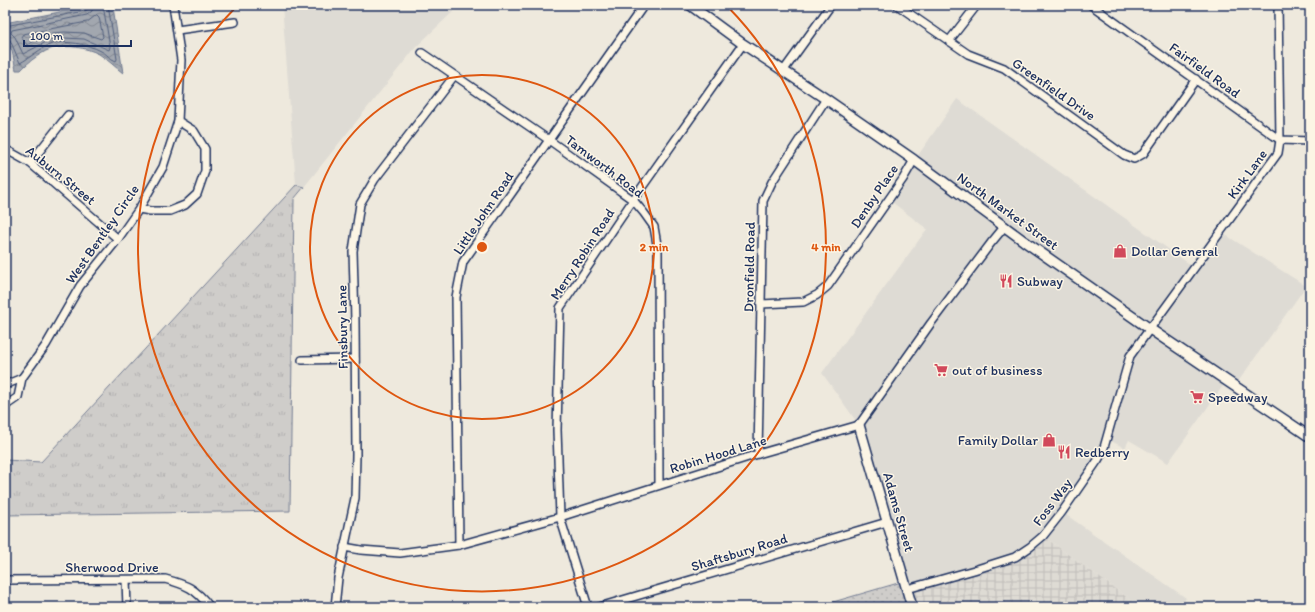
<svg xmlns="http://www.w3.org/2000/svg" width="1315" height="612" viewBox="0 0 1315 612" font-family="Itim,sans-serif">
<style>
.built{fill:#dedbd4}
.industrial{fill:url(#industrial-grid)}
.grass{fill:url(#grass-tufts);stroke:#757e94}
.park{fill:url(#park-dots);stroke:#757e94}
.water{fill:url(#water-waves);stroke:#6c778f}
.lines{fill:none;stroke-linecap:round;stroke-linejoin:round}
.shore{stroke:#515f7e;stroke-width:1}
.minor-casing{stroke:#1b2f5e;stroke-width:10}
.tertiary-casing{stroke:#1b2f5e;stroke-width:12}
.minor{stroke:#fcf5e5;stroke-width:7}
.tertiary{stroke:#fcf5e5;stroke-width:9}
.ring{fill:none;stroke:#de5710;stroke-width:2}
.labels{text-anchor:middle;stroke-width:3;stroke-linejoin:round;paint-order:stroke}
.street-label{font-size:14px;fill:#1b2f5e;stroke:#fcf5e5}
.poi-label{font-size:14px;fill:#1b2f5e;stroke:#fcf5e5;text-anchor:start}
.centre{fill:#de5710;stroke:#fcf5e5;stroke-width:2}
.ring-label{font-size:12px;text-anchor:middle;font-weight:bold;fill:#de5710;stroke:#fcf5e5;stroke-width:3;stroke-linejoin:round;paint-order:stroke}
</style>
<defs>
<pattern id="industrial-grid" width="8" height="8" patternUnits="userSpaceOnUse"><rect width="8" height="8" fill="#dedbd4"/><path d="M0 4h8M4 0v8" fill="none" stroke="#bebcb8"/></pattern>
<pattern id="grass-tufts" width="24" height="20" patternUnits="userSpaceOnUse"><rect width="24" height="20" fill="#cfcdca"/><path d="M3 7l-1-3M5 7V3M7 7l1-3M15 17l-1-3M17 17v-4M19 17l1-3" fill="none" stroke="#b1b0b0"/></pattern>
<pattern id="park-dots" width="8" height="8" patternUnits="userSpaceOnUse"><rect width="8" height="8" fill="#cfcdca"/><path d="M2 2h.1M6 6h.1" fill="none" stroke="#b1b0b0" stroke-width="1.8" stroke-linecap="round"/></pattern>
<pattern id="water-waves" width="16" height="10" patternUnits="userSpaceOnUse"><rect width="16" height="10" fill="#a2a7af"/><path d="M0 5q4-4 8 0t8 0" fill="none" stroke="#838892"/></pattern>
</defs>
<rect width="100%" height="100%" fill="#eee9dd"/>
<filter id="ink" filterUnits="userSpaceOnUse"><feTurbulence type="fractalNoise" baseFrequency=".025" numOctaves="2"/><feDisplacementMap in="SourceGraphic" scale="8" xChannelSelector="R" yChannelSelector="G"/><feConvolveMatrix kernelMatrix="1 2 1 2 8 2 1 2 1" color-interpolation-filters="sRGB"/></filter>
<g filter="url(#ink)">
<g class="built">
<path d="M282 5H460L416 47 304 187 296 185Z"/>
<path d="M957 99 1195 268 1221 232 1306 286 1235 386 1227 380 1168 463 1129 440 1125 448 1107 439 1062 512 1186 598 1181 607H1140L1043 536 1015 557 907 589 859 425 822 373 927 229 888 199Z"/>
</g>
<path class="industrial" d="M1043 536 1140 607H912L907 589 1015 557Z"/>
<path class="grass" d="M296 185 304 187 294 199 290 511 5 515V460L41 462Z"/>
<path class="park" d="M905 581 912 607H816Z"/>
<path class="water" d="M94 5H111L113 7 123 73C115 67 107 59 99 54 86 47 67 45 54 48 44 50 28 62 21 70H16L12 51 5 40V23Z"/>
<g class="lines">
<g class="shore">
<path d="M93 5 92 11 87 15 12 30 11 33 15 37 23 54 50 40 64 38 84 39 109 50 110 47 103 5"/>
<path d="M97 15 99 17 103 37 101 39 84 33 65 32 52 33 46 35 27 45 21 37 23 34 87 22Z"/>
<path d="M5 26 85 11 88 9V5"/>
<path d="M5 37 8 38 10 40 20 63C30 58 40 48 52 44 65 40 88 44 101 51 106 53 110 59 116 61L117 59 108 5"/>
</g>
<g class="minor-casing">
<g id="minor">
<path d="M897 5 968 54 1004 68 1124 155 1134 159 1143 154 1196 79"/>
<path d="M1091 5 1280 140 1310 141"/>
<path d="M177 30 235 22"/>
<path d="M949 41 977 5"/>
<path d="M422 53 549 140 633 200 644 213 654 227 658 250 659 485"/>
<path d="M784 70 831 5"/>
<path d="M5 149 30 163 118 239"/>
<path d="M30 163 68 115"/>
<path d="M139 209 150 211H170L185 205 197 194 205 171V149L194 131 178 121"/>
<path d="M761 304 803 302 817 295 828 286 903 179 914 160"/>
<path d="M302 360 355 359"/>
<path d="M5 385 22 378 46 345 80 286 118 239 139 209 163 167 178 121 181 60 173 5"/>
<path d="M5 406 18 397 22 378"/>
<path d="M758 454 763 201 772 182 826 99"/>
<path d="M459 545 456 297 463 262 644 5"/>
<path d="M344 547 361 550 400 553 459 545 560 517 758 454 859 425 931 323 991 243 1005 226"/>
<path d="M5 580 165 579C187 585 195 588 210 607"/>
<path d="M126 580 127 607"/>
<path d="M907 589 974 570 1015 557 1030 547 1043 536 1062 512 1098 460 1103 451 1130 356 1278 153 1280 140 1278 5"/>
<path d="M335 607 338 578 355 498 356 455 355 321 353 251 360 204 375 179 454 76"/>
<path d="M588 607 560 517 557 430 560 308 633 200 743 44"/>
<path d="M599 607 887 522"/>
</g>
</g>
<g class="tertiary-casing">
<g id="tertiary">
<path d="M690 5 743 44 826 99 914 160 1024 241 1150 329 1310 437"/>
<path d="M859 425 912 607"/>
</g>
</g>
<use href="#minor" class="minor"/>
<use href="#tertiary" class="tertiary"/>
</g>
</g>
<g class="ring">
<circle cx="482" cy="247" r="172"/>
<path d="M727 6A344 344 0 1 1 237 6"/>
</g>
<defs>
<g id="shop-bare" transform="scale(1.08)"><path d="M-5-2.5h2.3a2.7 3.5 0 0 1 5.4 0H5L5.5 6h-11ZM-1.5-2.5h3a1.5 2.3 0 0 0-3 0Z" fill="#d1495b" stroke="#fcf5e5" stroke-width="2.5" paint-order="stroke"/></g>
<g id="restaurant-bare" transform="scale(1.08)"><path d="M-5-6h1v4h1v-4h1v4h1v-4h1v5L-1.5 .5V6h-2V.5L-5-1ZM5-6V6H3V1.5H1.5Q1.5-4 5-6Z" fill="#d1495b" stroke="#fcf5e5" stroke-width="2.5" paint-order="stroke"/></g>
<g id="supermarket-bare" transform="scale(1.08)"><path d="M-6-5.5h2.5l.6 2H6L4.5 2H-2.5L-4.4-4H-6ZM-1.5 3.2a1.3 1.3 0 1 0 .1 0ZM3 3.2a1.3 1.3 0 1 0 .1 0Z" fill="#d1495b" stroke="#fcf5e5" stroke-width="2.5" paint-order="stroke"/></g>
</defs>
<g fill-rule="evenodd">
<use href="#shop-bare" x="1120" y="251"/>
<use href="#restaurant-bare" x="1006" y="281"/>
<use href="#supermarket-bare" x="941" y="370"/>
<use href="#supermarket-bare" x="1197" y="397"/>
<use href="#shop-bare" x="1049" y="440"/>
<use href="#restaurant-bare" x="1064" y="452"/>
</g>
<g class="labels">
<g class="street-label">
<text transform="translate(1205 70) rotate(36)" y="5">Fairfield Road</text>
<text transform="translate(1054 89) rotate(35)" y="5">Greenfield Drive</text>
<text transform="translate(605 166) rotate(37)" y="5">Tamworth Road</text>
<text transform="translate(1247 174) rotate(-54)" y="5">Kirk Lane</text>
<text transform="translate(61 175) rotate(39)" y="5">Auburn Street</text>
<text transform="translate(874 196) rotate(-56)" y="5">Denby Place</text>
<text transform="translate(1008 211) rotate(36)" y="5">North Market Street</text>
<text transform="translate(483 213) rotate(-56)" y="5">Little John Road</text>
<text transform="translate(102 234) rotate(-55)" y="5">West Bentley Circle</text>
<text transform="translate(582 254) rotate(-57)" y="5">Merry Robin Road</text>
<text transform="translate(749 267) rotate(-89)" y="5">Dronfield Road</text>
<text transform="translate(342 327) rotate(-91)" y="5">Finsbury Lane</text>
<text transform="translate(718 454) rotate(-17)" y="5">Robin Hood Lane</text>
<text transform="translate(1052 502) rotate(-53)" y="5">Foss Way</text>
<text transform="translate(899 512) rotate(74)" y="5">Adams Street</text>
<text transform="translate(739 552) rotate(-17)" y="5">Shaftsbury Road</text>
<text x="112" y="572">Sherwood Drive</text>
</g>
<g class="poi-label">
<text x="1131" y="256">Dollar General</text>
<text x="1017" y="286">Subway</text>
<text x="952" y="375">out of business</text>
<text x="1208" y="402">Speedway</text>
<text x="1038" y="445" text-anchor="end">Family Dollar</text>
<text x="1075" y="457">Redberry</text>
</g>
</g>
<circle cx="482" cy="247" r="6" class="centre"/>
<g class="ring-label">
<text x="654" y="251">2 min</text>
<text x="826" y="251">4 min</text>
</g>
<rect width="1315" height="612" fill="none" stroke="#fcf5e5" stroke-width="20"/>
<rect x="10" y="10" width="1295" height="592" fill="none" stroke="#1b2f5e" stroke-width="1.5" filter="url(#ink)"/>
<path d="M24 40v6h107v-6" fill="none" stroke="#1b2f5e" stroke-width="2"/>
<text x="30" y="40" font-size="12" fill="#1b2f5e" stroke="#fcf5e5" stroke-width="3" paint-order="stroke">100 m</text>
</svg>
